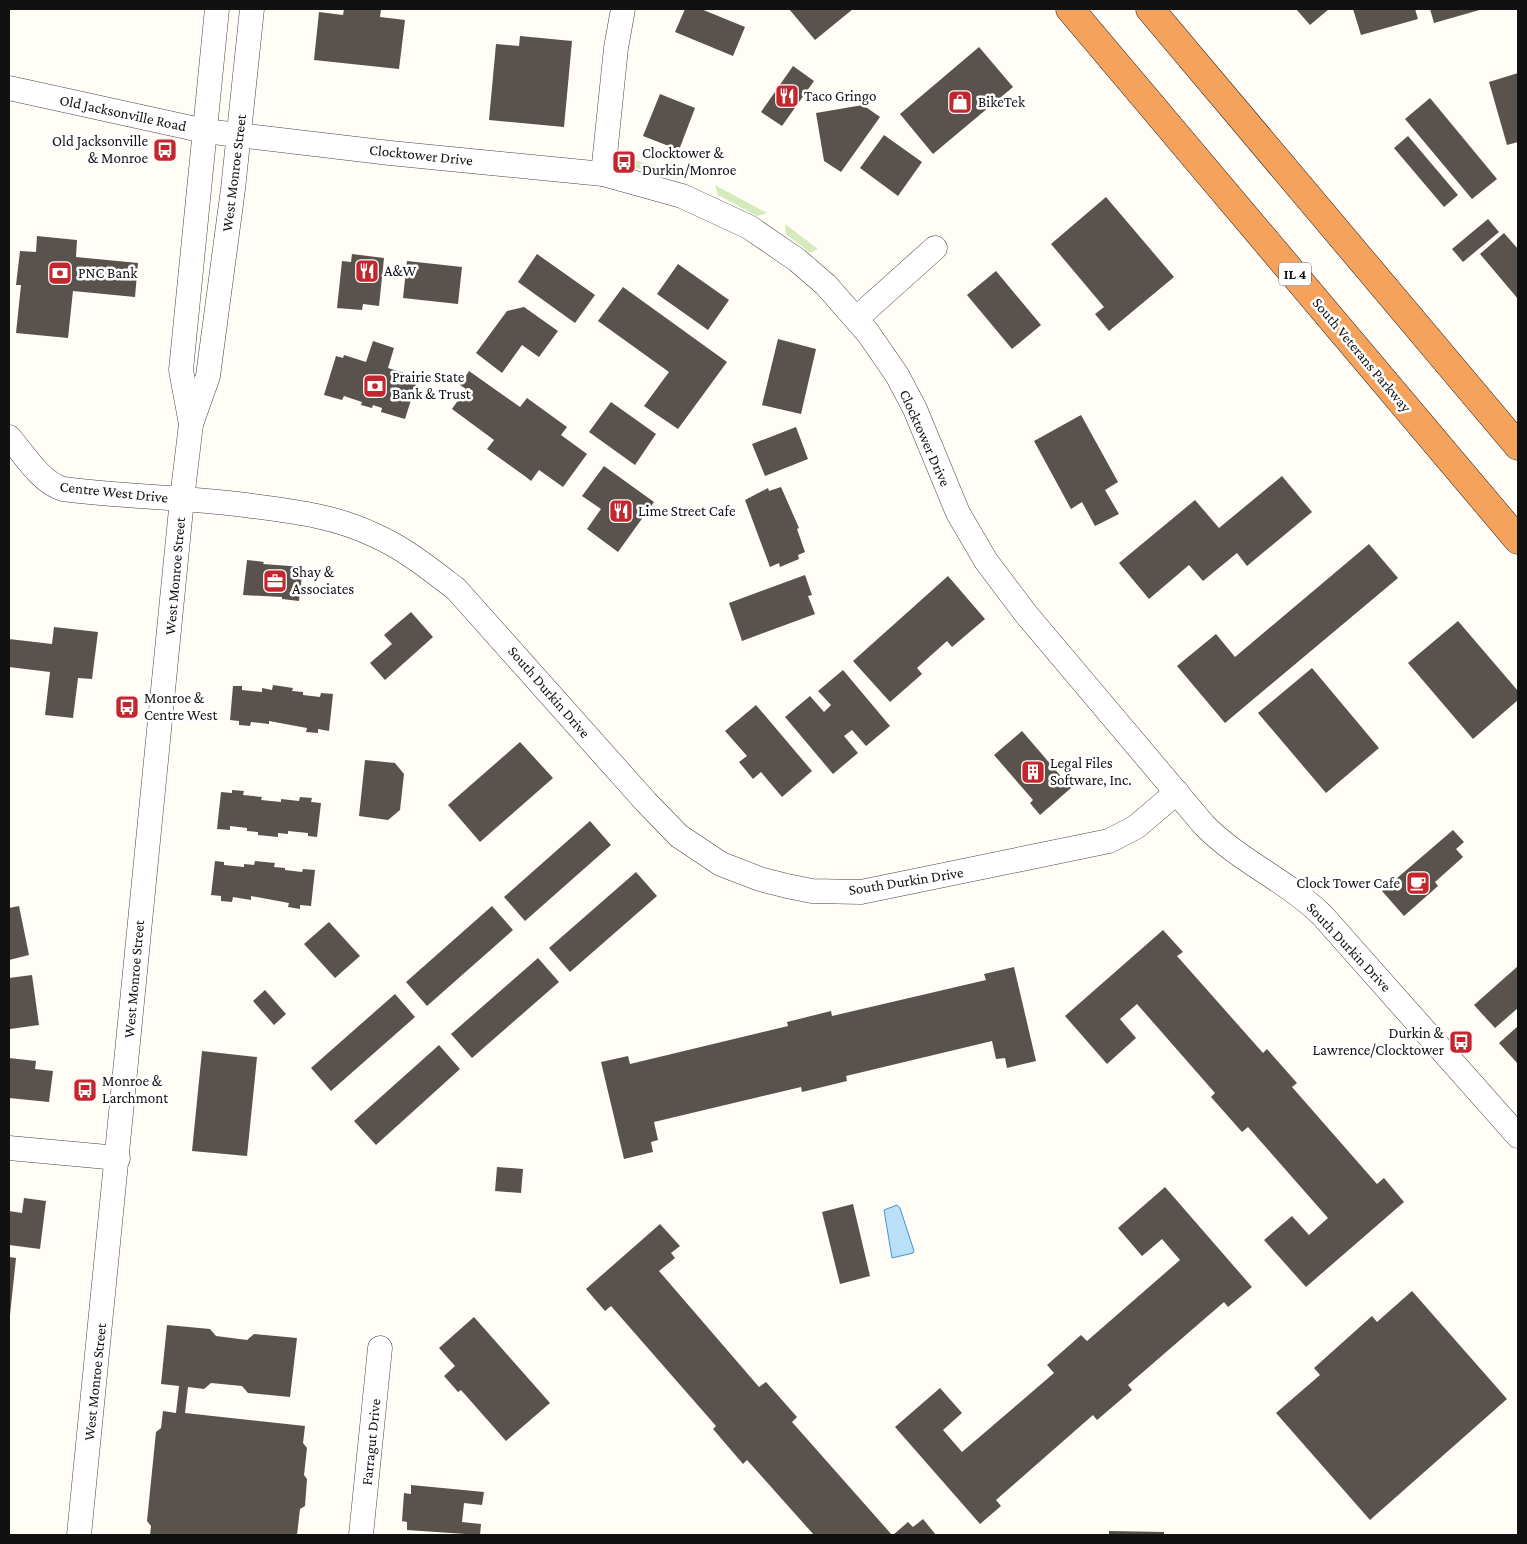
<svg xmlns="http://www.w3.org/2000/svg" width="1527" height="1544" viewBox="0 0 1527 1544" font-family="'Crimson Pro',serif">
<style>
.green{fill:#d5ebbd}
.water{fill:#b9e0f7;stroke:#3f96cf}
.building{fill:#5a524d}
.lines{fill:none;stroke-linecap:round;stroke-linejoin:round}
.minor-casing{stroke:#444;stroke-width:25}
.highway-casing{stroke:#222;stroke-width:29}
.minor{stroke:#fff;stroke-width:24}
.highway{stroke:#f5a25d;stroke-width:28}
.labels{text-anchor:middle;stroke-width:5;stroke-linejoin:round;paint-order:stroke}
.shield{fill:#fff;stroke:#585858;stroke-width:1}
.shield-label{font-size:14px;font-weight:bold;fill:#111}
.poi-label{font-size:15px;fill:#111;stroke:#fff;text-anchor:start}
.street-label{font-size:15px;fill:#111;stroke:#fff}
</style>
<rect width="100%" height="100%" fill="#fffdf5"/>
<g class="green">
<path d="M619 156 688 174 677 179 626 165Z"/>
<path d="M715 185 767 213 757 216 718 195Z"/>
<path d="M785 224 818 249 810 253 786 234Z"/>
</g>
<path class="water" d="M897 1205 900 1208 914 1251 913 1253 892 1258 884 1210Z"/>
<g class="building">
<path d="M344 9H381L380 17 405 20 399 69 314 60 319 12 343 15Z"/>
<path d="M685 9H701L745 27 733 56 675 32Z"/>
<path d="M789 9H853L815 40Z"/>
<path d="M1296 9H1329L1310 25Z"/>
<path d="M1353 9H1415L1418 19 1361 35Z"/>
<path d="M1430 9H1483L1434 23Z"/>
<path d="M520 36 572 41 564 127 489 120 496 44 519 46Z"/>
<path d="M979 47 1013 87 933 154 900 114Z"/>
<path d="M793 66 814 81 782 126 761 112Z"/>
<path d="M1518 73V142L1507 145 1489 82Z"/>
<path d="M660 94 695 108 679 150 643 136Z"/>
<path d="M1430 98 1497 179 1472 199 1405 119Z"/>
<path d="M863 105 880 117 841 172 824 161 816 113Z"/>
<path d="M884 135 922 162 898 196 860 168Z"/>
<path d="M1408 136 1458 195 1444 207 1394 148Z"/>
<path d="M1106 197 1174 277 1109 331 1095 314 1104 307 1051 244Z"/>
<path d="M1488 219 1499 232 1463 262 1452 249Z"/>
<path d="M1504 233 1518 249V299L1480 254Z"/>
<path d="M37 236 77 240 76 257 138 263 135 297 73 291 68 338 16 333 21 285H16L20 251 36 252Z"/>
<path d="M352 254 384 258 379 306 363 304 362 310 337 308 342 261 351 262Z"/>
<path d="M537 254 595 295 575 323 518 282Z"/>
<path d="M407 261 462 267 458 304 403 298Z"/>
<path d="M678 264 729 300 708 330 657 294Z"/>
<path d="M996 271 1041 325 1012 349 967 295Z"/>
<path d="M623 287 727 362 678 429 644 406 669 372 598 321Z"/>
<path d="M524 307 558 331 539 357 522 345 502 373 476 353 507 311Z"/>
<path d="M778 339 816 349 801 414 762 405Z"/>
<path d="M373 341 394 348 388 368 411 375 410 378 417 381 405 419 381 412 382 408 373 405 372 408 361 405 362 402 344 396 342 400 324 395 336 356 343 358 344 355 366 362Z"/>
<path d="M469 371 520 407 527 398 567 427 561 435 587 454 563 487 539 470 531 481 526 477 487 449 494 440 452 409 466 389 460 385Z"/>
<path d="M611 402 656 434 635 465 589 432Z"/>
<path d="M1081 415 1118 482 1105 490 1119 514 1095 526 1082 502 1071 509 1034 441Z"/>
<path d="M796 427 808 459 765 476 752 444Z"/>
<path d="M604 466 654 502 618 552 587 529 601 509 582 496Z"/>
<path d="M1282 476 1312 512 1247 566 1237 553 1203 581 1189 565 1149 599 1119 563 1195 500 1219 528Z"/>
<path d="M781 487 799 528 797 529 805 552 798 555 799 559 780 567 779 563 770 567 745 500 768 488 769 491Z"/>
<path d="M1369 544 1398 578 1225 723 1177 666 1216 634 1235 657Z"/>
<path d="M247 560 264 562 263 564 303 567 299 601 282 599V597L243 595Z"/>
<path d="M805 575 812 595 808 596 815 614 742 641 729 603Z"/>
<path d="M948 576 985 619 952 647 947 641 917 668 922 674 890 702 853 661Z"/>
<path d="M411 612 433 637 385 680 370 663 392 644 384 635Z"/>
<path d="M1458 621 1518 691V700L1473 739 1408 663Z"/>
<path d="M54 627 98 632 92 679 78 678 73 718 45 715 50 672 9 667V639L52 644Z"/>
<path d="M1312 668 1379 748 1326 793 1258 713Z"/>
<path d="M843 670 890 726 866 746 852 730 844 736 858 753 833 774 785 717 810 696 824 712 831 705 818 691Z"/>
<path d="M273 685 293 688 292 691 303 692V695L320 697 321 693 333 694 329 731 318 729V733L306 732 307 728 269 721V724L251 722 250 726 239 725V721L230 720 233 686H242V690L262 692V688L272 690Z"/>
<path d="M756 705 812 771 782 797 761 772 753 779 739 762 747 756 725 731Z"/>
<path d="M1022 731 1071 788 1040 815 1030 803 1033 800 994 755Z"/>
<path d="M520 742 553 778 480 842 448 805Z"/>
<path d="M365 760 395 763 404 774 400 810 388 820 359 816Z"/>
<path d="M232 790 244 791 243 795 262 797 261 800 281 802V799L299 801 300 797 312 798 311 802 321 803 317 837 308 836V833L288 831V834L278 833V837L258 835V832L247 831V828L230 826V830L217 829 221 792 232 793Z"/>
<path d="M590 821 611 845 525 921 504 897Z"/>
<path d="M1453 830 1464 842 1456 849 1463 857 1435 882 1438 886 1404 916 1382 891Z"/>
<path d="M215 861 224 862V865L244 867V864L254 865 255 861 275 863 274 867 285 868V870L302 872 303 869 315 870 311 906 300 905V909L288 907 289 903 251 896V900L233 897 232 902 221 901V896L211 895Z"/>
<path d="M636 872 657 896 570 972 549 948Z"/>
<path d="M19 906 29 955 9 960V908Z"/>
<path d="M492 906 513 930 427 1006 406 982Z"/>
<path d="M329 922 360 956 335 978 304 944Z"/>
<path d="M1163 930 1183 952 1177 956 1263 1053 1267 1049 1297 1083 1292 1087 1377 1184 1384 1178 1404 1202 1306 1287 1264 1240 1292 1216 1309 1235 1328 1218 1248 1127 1242 1132 1211 1097 1215 1093 1137 1004 1120 1019 1136 1038 1107 1064 1065 1016Z"/>
<path d="M538 958 559 982 472 1058 451 1034Z"/>
<path d="M1518 966V1008L1495 1028 1474 1005Z"/>
<path d="M1014 967 1036 1061 1007 1068 1005 1058 996 1059 992 1041 846 1076 847 1081 802 1092 801 1087 654 1122 658 1140 651 1142 653 1152 624 1159 601 1062 628 1056 630 1064 788 1026 787 1022 831 1011 832 1016 986 980 984 974Z"/>
<path d="M32 975 39 1025 10 1029 9 978Z"/>
<path d="M265 990 286 1014 274 1025 253 1001Z"/>
<path d="M395 994 415 1017 331 1091 311 1068Z"/>
<path d="M1518 1026V1064L1499 1043Z"/>
<path d="M439 1045 460 1069 376 1145 354 1121Z"/>
<path d="M202 1051 257 1057 247 1156 192 1151Z"/>
<path d="M9 1058 36 1061 35 1069 53 1071 49 1102 9 1098Z"/>
<path d="M497 1167 523 1169 521 1193 495 1191Z"/>
<path d="M1165 1187 1252 1287 1228 1307 1224 1302 1128 1385 1132 1390 1097 1420 1093 1415 996 1500 1001 1506 980 1524 895 1427 940 1388 962 1413 943 1430 962 1452 1054 1373 1047 1365 1081 1335 1087 1341 1180 1260 1162 1239 1142 1256 1118 1228Z"/>
<path d="M24 1198 46 1201 40 1249 9 1245V1211L22 1213Z"/>
<path d="M853 1204 870 1276 840 1284 822 1212Z"/>
<path d="M660 1224 680 1246 671 1253 675 1258 659 1271 759 1387 766 1382 797 1417 792 1422 892 1535H814L747 1460 743 1464 713 1429 716 1426 611 1306 605 1311 586 1289Z"/>
<path d="M9 1257 16 1258 10 1315H9Z"/>
<path d="M1412 1291 1507 1399 1370 1520 1276 1413 1320 1375 1314 1368 1372 1316 1377 1322Z"/>
<path d="M474 1317 550 1403 506 1441 461 1390 458 1392 444 1376 455 1366 439 1348Z"/>
<path d="M167 1325 210 1329 216 1336 247 1340 254 1334 297 1338 290 1397 248 1393 242 1386 211 1383 204 1389 188 1387 185 1413 305 1426 303 1443 307 1448 304 1475 307 1479 305 1506 300 1509 297 1535H150L151 1526 147 1521 156 1432 161 1428 163 1411 176 1413 179 1386 161 1384Z"/>
<path d="M411 1485 484 1492 482 1505 464 1503 462 1522 481 1524 480 1535 407 1530V1522L402 1521 404 1493 411 1494Z"/>
<path d="M923 1519 936 1535H893L908 1522 913 1527Z"/>
<path d="M1109 1531 1164 1532V1535H1109Z"/>
</g>
<g class="lines">
<g class="minor-casing">
<g id="minor">
<path d="M9 88 205 131 390 153 603 174 682 196 749 227 797 260 826 285 868 333 897 375 915 409 958 513 986 561 1026 614 1204 825C1239 861 1286 880 1322 915L1518 1136"/>
<path d="M603 174 616 48 623 9"/>
<path d="M857 318 935 248"/>
<path d="M191 424 181 370 217 9"/>
<path d="M9 437C24 454 40 482 63 489 123 497 184 497 245 505 289 511 333 515 374 535 404 548 430 569 456 589L646 802 679 836 721 864 760 879 787 886 812 891 861 892 1109 841 1136 827 1177 792"/>
<path d="M9 1148 118 1158"/>
<path d="M79 1535 182 499 191 424 208 376 233 189 252 9"/>
<path d="M361 1535 380 1348"/>
</g>
</g>
<g class="highway-casing">
<g id="highway">
<path d="M1070 9 1518 540"/>
<path d="M1150 9 1518 446"/>
</g>
</g>
<use href="#minor" class="minor"/>
<use href="#highway" class="highway"/>
</g>
<defs>
<g id="restaurant-square" transform="scale(1.25)"><rect x="-9" y="-9" width="18" height="18" rx="4" fill="#c4262e" stroke="#fff"/><path d="M-5-6h1v4h1v-4h1v4h1v-4h1v5L-1.5 .5V6h-2V.5L-5-1ZM5-6V6H3V1.5H1.5Q1.5-4 5-6Z" fill="#fff"/></g>
<g id="shop-square" transform="scale(1.25)"><rect x="-9" y="-9" width="18" height="18" rx="4" fill="#c4262e" stroke="#fff"/><path d="M-5-2.5h2.3a2.7 3.5 0 0 1 5.4 0H5L5.5 6h-11ZM-1.5-2.5h3a1.5 2.3 0 0 0-3 0Z" fill="#fff"/></g>
<g id="bus-square" transform="scale(1.25)"><rect x="-9" y="-9" width="18" height="18" rx="4" fill="#c4262e" stroke="#fff"/><path d="M-5-6H5V4H4V6H2V4H-2V6H-4V4H-5ZM-3.5-4V0h7V-4ZM-3.5 1.2v1.5H-2V1.2ZM2 1.2v1.5H3.5V1.2Z" fill="#fff"/></g>
<g id="bank-square" transform="scale(1.25)"><rect x="-9" y="-9" width="18" height="18" rx="4" fill="#c4262e" stroke="#fff"/><path d="M-6-4H6V4H-6ZM0-2.3a2.3 2.3 0 1 0 0 4.6a2.3 2.3 0 1 0 0-4.6Z" fill="#fff"/></g>
<g id="office-square" transform="scale(1.25)"><rect x="-9" y="-9" width="18" height="18" rx="4" fill="#c4262e" stroke="#fff"/><path d="M-6-3h4V-5.5h4V-3h4V5H-6ZM-1-4.5V-3h2v-1.5ZM-6 0V1H6V0Z" fill="#fff"/></g>
<g id="building-square" transform="scale(1.25)"><rect x="-9" y="-9" width="18" height="18" rx="4" fill="#c4262e" stroke="#fff"/><path d="M-4-6H4V6H1V3H-1V6H-4ZM-2.5-4.3h1.7v1.8h-1.7ZM.8-4.3h1.7v1.8H.8ZM-2.5-1h1.7V.8h-1.7ZM.8-1h1.7V.8H.8Z" fill="#fff"/></g>
<g id="cafe-square" transform="scale(1.25)"><rect x="-9" y="-9" width="18" height="18" rx="4" fill="#c4262e" stroke="#fff"/><path d="M-5.5-4.5H6V0H3Q3 3.5 0 3.5H-2.5Q-5.5 3.5-5.5 0ZM3-3.2v2h1.7v-2ZM-6 4.5H4V6H-6Z" fill="#fff"/></g>
</defs>
<g fill-rule="evenodd">
<use href="#restaurant-square" x="787" y="96"/>
<use href="#shop-square" x="960" y="102"/>
<use href="#bus-square" x="165" y="150"/>
<use href="#bus-square" x="624" y="162"/>
<use href="#restaurant-square" x="367" y="271"/>
<use href="#bank-square" x="60" y="273"/>
<use href="#bank-square" x="375" y="386"/>
<use href="#restaurant-square" x="621" y="511"/>
<use href="#office-square" x="275" y="581"/>
<use href="#bus-square" x="127" y="707"/>
<use href="#building-square" x="1033" y="772"/>
<use href="#cafe-square" x="1418" y="883"/>
<use href="#bus-square" x="1461" y="1042"/>
<use href="#bus-square" x="85" y="1090"/>
</g>
<g class="labels">
<rect class="shield" x="1279" y="262.5" width="32" height="23" rx="4"/>
<g class="shield-label">
<text x="1295" y="279">IL 4</text>
</g>
<g class="poi-label">
<text x="804" y="101">Taco Gringo</text>
<text x="978" y="107">BikeTek</text>
<text x="148" y="146" text-anchor="end">Old Jacksonville<tspan x="148" dy="17">&amp; Monroe</tspan></text>
<text x="642" y="158">Clocktower &amp;<tspan x="642" dy="17">Durkin/Monroe</tspan></text>
<text x="384" y="276">A&amp;W</text>
<text x="78" y="278">PNC Bank</text>
<text x="392" y="382">Prairie State<tspan x="392" dy="17">Bank &amp; Trust</tspan></text>
<text x="638" y="516">Lime Street Cafe</text>
<text x="292" y="577">Shay &amp;<tspan x="292" dy="17">Associates</tspan></text>
<text x="144" y="703">Monroe &amp;<tspan x="144" dy="17">Centre West</tspan></text>
<text x="1050" y="768">Legal Files<tspan x="1050" dy="17">Software, Inc.</tspan></text>
<text x="1400" y="888" text-anchor="end">Clock Tower Cafe</text>
<text x="1444" y="1038" text-anchor="end">Durkin &amp;<tspan x="1444" dy="17">Lawrence/Clocktower</tspan></text>
<text x="102" y="1086">Monroe &amp;<tspan x="102" dy="17">Larchmont</tspan></text>
</g>
<g class="street-label">
<text transform="translate(123 113) rotate(12)" y="5">Old Jacksonville Road</text>
<text transform="translate(421 155) rotate(6)" y="5">Clocktower Drive</text>
<text transform="translate(234 173) rotate(-83)" y="5">West Monroe Street</text>
<text transform="translate(1362 355) rotate(50)" y="5">South Veterans Parkway</text>
<text transform="translate(925 438) rotate(66)" y="5">Clocktower Drive</text>
<text transform="translate(114 492) rotate(6)" y="5">Centre West Drive</text>
<text transform="translate(175 576) rotate(-85)" y="5">West Monroe Street</text>
<text transform="translate(549 692) rotate(49)" y="5">South Durkin Drive</text>
<text transform="translate(906 881) rotate(-9)" y="5">South Durkin Drive</text>
<text transform="translate(1349 947) rotate(47)" y="5">South Durkin Drive</text>
<text transform="translate(134 979) rotate(-85)" y="5">West Monroe Street</text>
<text transform="translate(95 1382) rotate(-84)" y="5">West Monroe Street</text>
<text transform="translate(371 1442) rotate(-84)" y="5">Farragut Drive</text>
</g>
</g>
<rect width="1527" height="1544" fill="none" stroke="#111111" stroke-width="20"/>
</svg>
